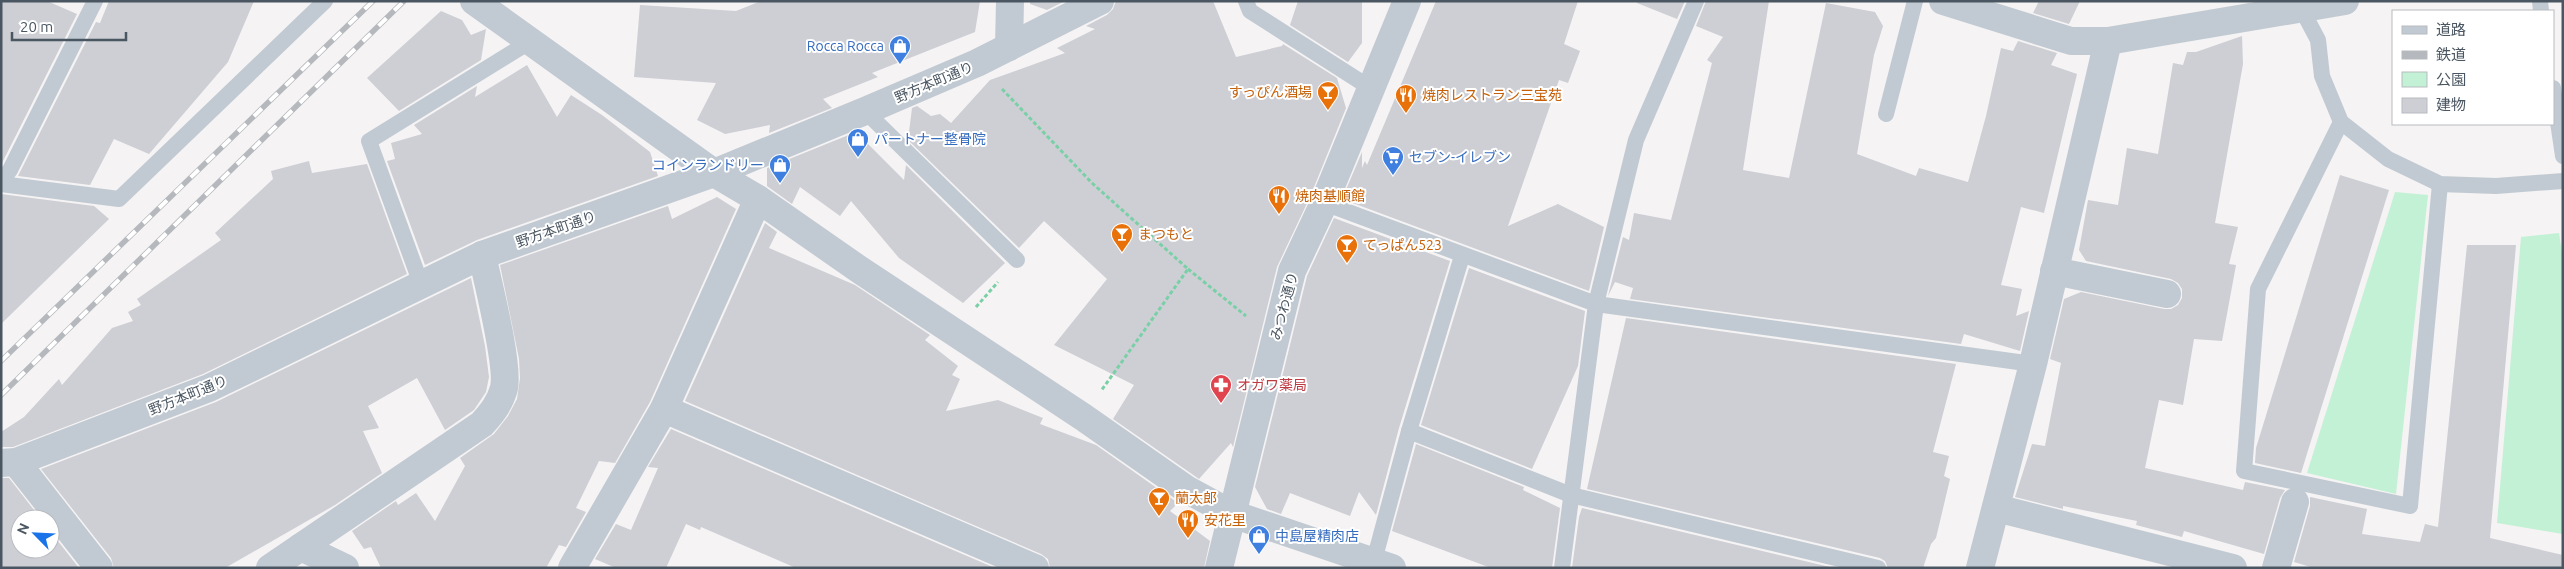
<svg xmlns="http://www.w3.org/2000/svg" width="2564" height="569" viewBox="0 0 2564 569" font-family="Ubuntu,'Noto Sans JP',sans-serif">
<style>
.green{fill:#c3f1d5}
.building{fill:#cdcfd5}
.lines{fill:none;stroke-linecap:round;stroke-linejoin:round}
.path{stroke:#7ad0a6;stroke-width:3;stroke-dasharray:4 2.5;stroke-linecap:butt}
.lane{stroke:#c1cad2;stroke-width:16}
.street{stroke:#c1cad2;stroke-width:28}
.rail-casing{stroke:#b5b8bd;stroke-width:5.5}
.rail{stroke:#fff;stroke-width:4;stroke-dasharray:11;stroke-linecap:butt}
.labels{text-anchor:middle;stroke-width:4;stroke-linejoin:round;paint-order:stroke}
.shop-label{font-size:14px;fill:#366cbe;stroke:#fff;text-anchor:start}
.street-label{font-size:14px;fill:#4a5661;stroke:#fff}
.food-label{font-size:14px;fill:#c56008;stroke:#fff;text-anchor:start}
.health-label{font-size:14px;fill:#be3a42;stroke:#fff;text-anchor:start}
</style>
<rect width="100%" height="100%" fill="#f5f3f3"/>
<g class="green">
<path d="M2395 192 2428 195 2396 494 2307 473Z"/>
<path d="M2559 233 2563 259V534L2497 523 2521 237Z"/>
</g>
<g class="building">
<path d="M1 1H47L77 14 1 165Z"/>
<path d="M109 1H254L228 62 149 154 114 139 90 185 18 176 96 22 100 23Z"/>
<path d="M761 1H980L975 32 872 73 878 77 823 99 832 108 769 133 770 125 725 134 697 120 716 83 634 77 640 5 736 11Z"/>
<path d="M1030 1H1065L1047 10 1030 4Z"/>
<path d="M1116 1H1213L1236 57 1282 46 1283 44 1337 78 1346 108 1310 197 1277 267 1233 447 1231 443 1199 479 1113 419 1134 385 1054 345 1107 279 1044 221 1019 248 908 140 912 108 917 106 931 116 940 114 951 123 990 80 1065 53 1057 48 1095 29 1086 26 1107 15 1113 9Z"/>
<path d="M1298 1H1362V43L1348 62 1290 25Z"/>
<path d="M1436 1H1578L1564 44 1580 51 1568 83 1559 80 1508 226 1558 204 1604 227 1589 291 1342 199 1362 152V168L1365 161 1367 165Z"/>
<path d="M1637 1H1685L1677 19 1637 3Z"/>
<path d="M1706 1H1769L1743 170 1789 178 1826 3 1875 12 1883 26 1874 55 1857 154 1916 176 1919 168 1968 182 1986 116 2001 48 2013 51 2018 41 2057 53 2051 65 2077 74 2044 213 2021 207 2001 285 2022 289 2016 316 2029 311 2020 351 1964 334 1961 344 1630 299 1633 288 1615 282 1608 296 1623 237 1629 240 1634 213 1671 220 1712 63 1707 60 1723 37 1696 26Z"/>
<path d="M2039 1H2080L2069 24 2033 13Z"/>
<path d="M441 11 462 20 471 35 486 29 481 60 399 111 367 78Z"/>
<path d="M2242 36 2243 64 2215 223 2238 227 2229 264 2236 265 2222 341 2194 339 2183 405 2159 400 2145 468 2243 490 2245 482 2285 490 2280 498 2264 554 2184 531 2182 537 2136 525 2137 521 2063 506V509L2015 497 2032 444 2045 446 2061 363 2050 359 2064 299 2081 292 2164 309H2171L2178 305 2182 298V289L2178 283 2171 279 2086 261 2079 250 2088 200 2118 205 2127 148 2158 154 2173 63 2183 65 2187 52H2196Z"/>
<path d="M527 65 557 117 571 95 602 115 650 152 658 176 477 240 425 265 387 161 395 159 391 143 422 134 414 125 477 86 475 97Z"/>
<path d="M856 132 904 180 906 165 1005 263 963 303 899 258 851 201 840 216 800 187 792 204 767 186V168Z"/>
<path d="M309 161 312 173 367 164 407 274 203 374 13 447H1V432L24 417 59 379 62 385 112 328 133 321 128 312 141 305 137 299 221 240 215 233 273 179 271 171Z"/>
<path d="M2340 175 2389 190 2301 473 2255 463 2256 448Z"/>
<path d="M1 194 94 206 109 219 1 324Z"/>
<path d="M717 197 736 209 650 402 615 463 599 461 576 508 586 512 566 547 559 545 546 568H381L371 547 364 549 352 531 396 501 398 505 416 493 435 521 465 466 460 458 494 434 508 416 517 399 520 378 519 359 500 265 668 206 672 219Z"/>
<path d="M1334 218 1450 261 1399 428 1376 515 1359 492 1350 516 1290 493 1281 514 1267 509 1255 487 1307 276Z"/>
<path d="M765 223 777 232 769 248 855 285 930 335 925 340 958 366 952 375 960 379 946 411 998 400 1043 418 1040 424 1096 445 1178 503 1170 511 1210 541 1204 568H1050L1048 559 1041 554 685 401Z"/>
<path d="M2467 245H2516L2490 538 2563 555 2562 568H2314L2294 562 2310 506V497L2367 509 2362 534 2420 542 2425 524 2438 527Z"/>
<path d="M1469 268 1585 311 1578 366 1532 469 1421 425Z"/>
<path d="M471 278 485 346 489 377 486 392 474 410 445 430 417 378 368 406 379 428 363 431 382 473 335 505 225 568H114L111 558 41 469 216 402Z"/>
<path d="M1626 318 1956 364 1933 452 1949 456 1944 476 1950 479 1936 538 1931 544 1923 568H1888L1885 561 1880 558 1587 489Z"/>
<path d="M671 429 995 568H796L701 527 700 530 686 524 666 568H616L595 559 616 524 631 530 658 468 648 467Z"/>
<path d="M1416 444 1524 487 1523 490 1560 508 1552 568H1491L1392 531Z"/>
<path d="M1 478H9L41 519H20V549H50V531L79 568H1Z"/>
<path d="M1582 508 1834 568H1572L1579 517Z"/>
</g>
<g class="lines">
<g class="path">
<path d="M1002 89 1092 183 1188 269 1101 391"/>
<path d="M1188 269 1246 316"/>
<path d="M976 307 998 282"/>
</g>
<g class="lane">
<path d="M1246 1 1250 11 1372 89"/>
<path d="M2540 1 2541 11"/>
<path d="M2301 8 2318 40 2322 76 2341 122 2388 159 2440 184 2496 186 2563 181"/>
<path d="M2553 88 2563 156"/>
<path d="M865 111 1017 260"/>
<path d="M1886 114 1915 1"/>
<path d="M2341 122 2258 289 2244 471 2410 506 2440 184"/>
<path d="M1 182 10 170 95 1"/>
<path d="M1 184 119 199 325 1"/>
<path d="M1324 203 1596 304 2033 364"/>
<path d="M421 284 369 141 531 41"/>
<path d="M1409 431 1571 495 1878 568"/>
<path d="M1372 568 1409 431 1462 256"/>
<path d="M1562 568 1596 304 1636 140 1696 1"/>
</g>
<g class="street">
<path d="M474 1 714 173 758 199 860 270 1083 417 1186 489 1232 514 1392 568"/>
<path d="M1943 1 2071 41H2108L2345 1"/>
<path d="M1009 47 1010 1"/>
<path d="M2054 271 2167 294"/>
<path d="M664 409 1035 568"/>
<path d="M16 462 99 568"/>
<path d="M1 463 16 462 209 388 482 255 714 173 865 111 977 63 1100 1"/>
<path d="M1996 508 2233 568"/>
<path d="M301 547 345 568"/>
<path d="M270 568 482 424C492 413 500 403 504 388 509 365 488 283 482 255"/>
<path d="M572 568 664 409 758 199"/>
<path d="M1219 568 1292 271 1324 203 1407 1"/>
<path d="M1980 568 2033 364 2108 41"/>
<path d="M2276 568 2295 502"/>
</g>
<g class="rail-casing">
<g id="rail">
<path d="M1 361 373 1"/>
<path d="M1 395 404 1"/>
</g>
</g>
<use href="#rail" class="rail"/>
</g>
<defs>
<g id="shop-pin" transform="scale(1.125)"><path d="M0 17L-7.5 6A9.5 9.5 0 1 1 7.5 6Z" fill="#3f7fe0" stroke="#fff"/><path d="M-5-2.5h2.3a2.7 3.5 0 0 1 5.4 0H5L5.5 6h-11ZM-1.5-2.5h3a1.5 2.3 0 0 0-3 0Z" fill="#fff"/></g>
<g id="bar-pin" transform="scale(1.125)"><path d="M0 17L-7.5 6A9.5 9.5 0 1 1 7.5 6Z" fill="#e8710a" stroke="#fff"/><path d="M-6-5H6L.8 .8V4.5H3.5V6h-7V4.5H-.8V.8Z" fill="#fff"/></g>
<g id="restaurant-pin" transform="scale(1.125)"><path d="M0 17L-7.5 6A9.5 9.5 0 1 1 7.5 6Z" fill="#e8710a" stroke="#fff"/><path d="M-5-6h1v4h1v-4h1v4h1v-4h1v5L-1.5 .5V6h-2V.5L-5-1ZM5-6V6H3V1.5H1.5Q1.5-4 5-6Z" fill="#fff"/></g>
<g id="supermarket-pin" transform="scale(1.125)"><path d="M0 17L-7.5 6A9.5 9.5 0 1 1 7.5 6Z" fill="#3f7fe0" stroke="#fff"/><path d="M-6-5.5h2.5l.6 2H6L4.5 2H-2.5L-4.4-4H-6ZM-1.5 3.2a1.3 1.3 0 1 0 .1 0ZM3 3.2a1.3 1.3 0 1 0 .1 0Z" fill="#fff"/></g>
<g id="pharmacy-pin" transform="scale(1.125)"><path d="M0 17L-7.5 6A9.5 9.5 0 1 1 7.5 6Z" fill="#e0444e" stroke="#fff"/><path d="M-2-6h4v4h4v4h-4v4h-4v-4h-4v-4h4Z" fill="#fff"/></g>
</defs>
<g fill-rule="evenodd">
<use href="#shop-pin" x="900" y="46"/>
<use href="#bar-pin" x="1328" y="92"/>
<use href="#restaurant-pin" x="1406" y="95"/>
<use href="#shop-pin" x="858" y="139"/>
<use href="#supermarket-pin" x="1393" y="157"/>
<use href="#shop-pin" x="780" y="165"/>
<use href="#restaurant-pin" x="1279" y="196"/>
<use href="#bar-pin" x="1122" y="234"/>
<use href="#bar-pin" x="1347" y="245"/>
<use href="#pharmacy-pin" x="1221" y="385"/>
<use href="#bar-pin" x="1159" y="498"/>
<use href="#restaurant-pin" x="1188" y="520"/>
<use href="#shop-pin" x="1259" y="536"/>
</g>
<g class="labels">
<g class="shop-label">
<text x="884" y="51" text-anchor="end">Rocca Rocca</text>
<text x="874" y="144">パートナー整骨院</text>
<text x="1409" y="162">セブン-イレブン</text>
<text x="764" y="170" text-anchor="end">コインランドリー</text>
<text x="1275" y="541">中島屋精肉店</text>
</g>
<g class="street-label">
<text transform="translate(934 82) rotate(-23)" y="5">野方本町通り</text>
<text transform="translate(556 229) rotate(-19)" y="5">野方本町通り</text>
<text transform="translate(1284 306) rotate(-75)" y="5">みつわ通り</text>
<text transform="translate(188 395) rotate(-22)" y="5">野方本町通り</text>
</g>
<g class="food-label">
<text x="1312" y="97" text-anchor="end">すっぴん酒場</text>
<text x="1422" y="100">焼肉レストラン三宝苑</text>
<text x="1295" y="201">焼肉基順館</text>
<text x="1138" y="239">まつもと</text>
<text x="1363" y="250">てっぱん523</text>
<text x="1175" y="503">蘭太郎</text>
<text x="1204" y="525">安花里</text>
</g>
<g class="health-label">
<text x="1237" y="390">オガワ薬局</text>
</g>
</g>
<rect width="2564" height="569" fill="none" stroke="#4a5661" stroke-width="5"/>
<rect x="2392" y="10" width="162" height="115" fill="#ffffff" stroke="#b7bbc0"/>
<rect x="2402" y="26" width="25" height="8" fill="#c1cad2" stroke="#b7bbc0"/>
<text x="2436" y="35" font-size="15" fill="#4a5661">道路</text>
<rect x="2402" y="51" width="25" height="8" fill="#b5b8bd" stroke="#b7bbc0"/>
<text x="2436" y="60" font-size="15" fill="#4a5661">鉄道</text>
<rect x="2402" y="72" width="25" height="15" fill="#c3f1d5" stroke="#b7bbc0"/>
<text x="2436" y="85" font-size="15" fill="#4a5661">公園</text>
<rect x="2402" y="98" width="25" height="15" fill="#cdcfd5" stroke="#b7bbc0"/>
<text x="2436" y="110" font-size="15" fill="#4a5661">建物</text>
<g transform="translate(35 534) rotate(294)"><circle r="24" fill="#ffffff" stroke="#b7bbc0"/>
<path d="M0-4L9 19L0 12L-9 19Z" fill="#1a73e8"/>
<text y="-8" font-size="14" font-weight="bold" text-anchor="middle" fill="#4a5661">N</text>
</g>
<path d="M12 32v8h114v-8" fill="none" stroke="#4a5661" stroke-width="2.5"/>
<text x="20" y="32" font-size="15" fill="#4a5661" stroke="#ffffff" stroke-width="4" paint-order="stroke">20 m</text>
</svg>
